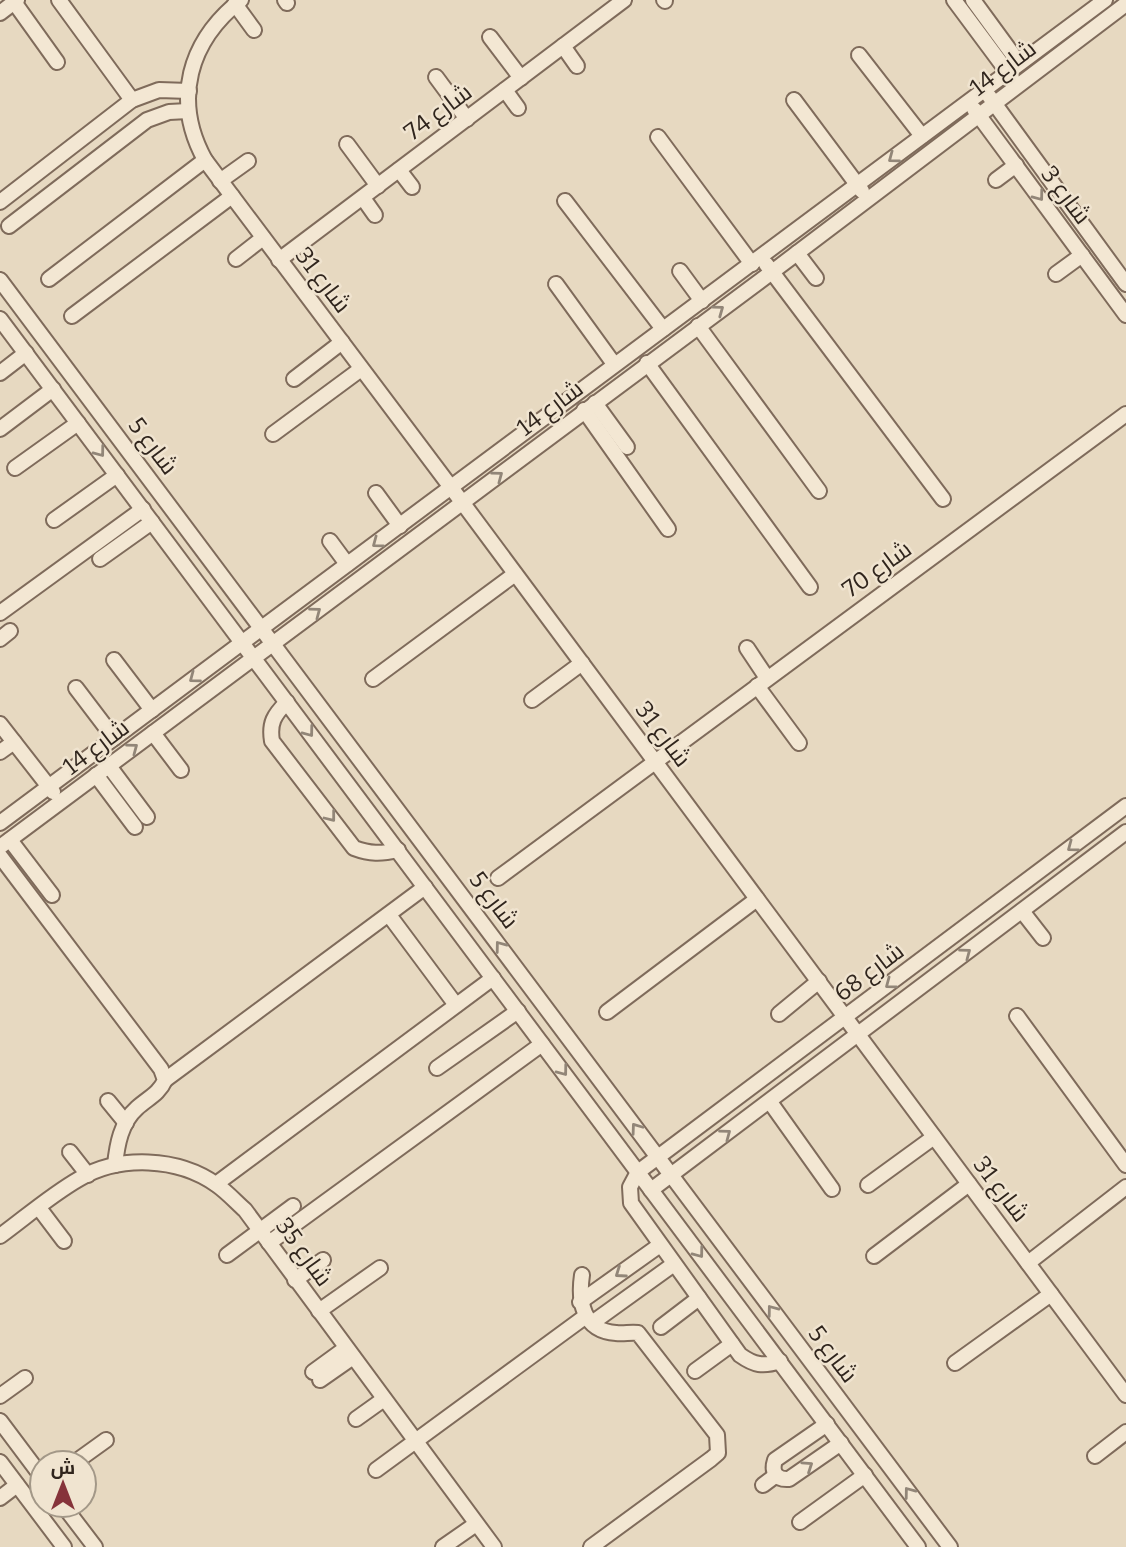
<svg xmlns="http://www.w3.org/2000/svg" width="1126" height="1547" viewBox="0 0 1126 1547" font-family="Bitter,Cairo,serif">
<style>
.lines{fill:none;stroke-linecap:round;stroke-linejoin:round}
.minor-casing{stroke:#7f6b5b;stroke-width:18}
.minor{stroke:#f3e7d3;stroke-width:14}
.oneway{stroke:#928678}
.labels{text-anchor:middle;stroke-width:5;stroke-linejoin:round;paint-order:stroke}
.street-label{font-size:24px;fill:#30251d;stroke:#f0e4d0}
</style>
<rect width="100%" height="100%" fill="#e7d9c1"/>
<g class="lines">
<g class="minor-casing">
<g id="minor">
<path d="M59 0 132 100"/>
<path d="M241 0C189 41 172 100 205 160L462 502 1126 1395"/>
<path d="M285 0 287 3"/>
<path d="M664 0 665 1"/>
<path d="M954 0 1012 78"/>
<path d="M973 0 1019 63"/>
<path d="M14 2 57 62"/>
<path d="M235 4 254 30"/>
<path d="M0 13 17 0"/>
<path d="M490 37 521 78"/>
<path d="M563 46 577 66"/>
<path d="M859 55 922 136"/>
<path d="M436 77 467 119"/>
<path d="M505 90 518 108"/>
<path d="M989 96 1126 284"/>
<path d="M794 100 862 191"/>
<path d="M974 109 1126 315"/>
<path d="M658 137 752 264"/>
<path d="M347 144 378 186"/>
<path d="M399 170 412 187"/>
<path d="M996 180 1016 165"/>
<path d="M220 181 248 161"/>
<path d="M363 198 375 215"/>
<path d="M565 201 663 329"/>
<path d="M0 202 132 100 159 90 189 91"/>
<path d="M9 226 147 120 169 112 188 111"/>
<path d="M797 253 816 278"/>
<path d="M236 259 263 238"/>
<path d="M279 260 624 0"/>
<path d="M766 264 943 499"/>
<path d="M680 271 702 301"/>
<path d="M1056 274 1082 255"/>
<path d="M49 279 205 160"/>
<path d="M0 280 950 1547"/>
<path d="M556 284 614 364"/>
<path d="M72 316 232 196"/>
<path d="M0 319 918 1547"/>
<path d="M698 326 819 491"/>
<path d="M647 363 810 587"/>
<path d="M0 373 26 353"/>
<path d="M294 379 342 342"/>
<path d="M595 403 627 447"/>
<path d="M584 410 668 529"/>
<path d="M0 429 53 389"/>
<path d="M273 434 361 369"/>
<path d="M15 468 78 423"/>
<path d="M376 493 400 526"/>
<path d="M54 520 117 475"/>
<path d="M330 541 347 564"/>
<path d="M100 559 152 522"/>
<path d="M0 613 143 509"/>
<path d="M0 639 10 631"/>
<path d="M747 648 767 678"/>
<path d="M114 660 152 710"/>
<path d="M373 679 515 574"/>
<path d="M757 686 799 743"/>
<path d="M76 688 114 738"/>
<path d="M532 700 582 663"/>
<path d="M287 702C274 715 269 723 272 741L354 848C370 854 381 854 398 850"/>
<path d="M0 724 53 792"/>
<path d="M153 733 181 770"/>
<path d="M0 752 14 742"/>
<path d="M109 766 147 817"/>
<path d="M96 775 135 827"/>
<path d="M0 823 1105 0"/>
<path d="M10 840 52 895"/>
<path d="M0 847 772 272 1126 4"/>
<path d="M0 856 161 1069 165 1080C159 1094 148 1098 137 1108 121 1122 117 1145 115 1165"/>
<path d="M498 878 1126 414"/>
<path d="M1022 911 1043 938"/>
<path d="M389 915 456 1005"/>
<path d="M607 1012 757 899"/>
<path d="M779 1014 819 981"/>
<path d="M1017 1016 1126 1165"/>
<path d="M437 1068 518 1011"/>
<path d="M165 1080 425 887"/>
<path d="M108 1101 126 1123"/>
<path d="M770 1102 832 1189"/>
<path d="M70 1152 88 1175"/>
<path d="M216 1184 493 978"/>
<path d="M868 1185 934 1137"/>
<path d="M651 1190 1126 832"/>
<path d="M39 1208 64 1241"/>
<path d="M0 1236C26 1217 51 1195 79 1179 119 1155 178 1157 217 1185 227 1192 236 1202 245 1210L494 1547"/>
<path d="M269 1243 542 1044"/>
<path d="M227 1255 293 1206"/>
<path d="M874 1256 969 1184"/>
<path d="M1028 1263 1126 1187"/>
<path d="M582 1275C578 1302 583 1331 616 1333 624 1334 630 1332 638 1333L717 1435 718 1453 711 1459 591 1547"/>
<path d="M295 1280 323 1260"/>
<path d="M580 1302 660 1245"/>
<path d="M319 1311 380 1268"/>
<path d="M592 1323 674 1264"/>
<path d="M661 1327 699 1298"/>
<path d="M780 1361C763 1367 754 1365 740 1355L631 1203 630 1187 638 1172 1126 806"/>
<path d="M955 1363 1051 1294"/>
<path d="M695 1371 732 1344"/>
<path d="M313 1372 346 1348"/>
<path d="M320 1380 353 1357"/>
<path d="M0 1396 25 1378"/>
<path d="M356 1419 384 1399"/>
<path d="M0 1421 42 1477"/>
<path d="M827 1424 775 1460C771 1472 776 1480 789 1479L841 1443"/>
<path d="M1095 1456 1126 1432"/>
<path d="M0 1462 64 1547"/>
<path d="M74 1463 106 1440"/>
<path d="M376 1470 586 1316"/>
<path d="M763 1485 775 1476"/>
<path d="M0 1498 17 1485"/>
<path d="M63 1505 95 1547"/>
<path d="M800 1522 865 1475"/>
<path d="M443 1547 476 1524"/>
</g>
</g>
<use href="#minor" class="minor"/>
</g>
<defs><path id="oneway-chevron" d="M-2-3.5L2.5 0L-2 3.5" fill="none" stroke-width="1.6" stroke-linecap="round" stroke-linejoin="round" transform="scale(1.75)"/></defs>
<g class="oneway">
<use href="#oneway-chevron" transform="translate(893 158) rotate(143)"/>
<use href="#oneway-chevron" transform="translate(1039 196) rotate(53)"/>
<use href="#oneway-chevron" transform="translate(719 310) rotate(-36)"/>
<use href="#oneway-chevron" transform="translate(100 452) rotate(53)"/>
<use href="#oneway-chevron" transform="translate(498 476) rotate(-37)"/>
<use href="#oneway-chevron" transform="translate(377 543) rotate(143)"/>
<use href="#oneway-chevron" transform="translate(316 612) rotate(-37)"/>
<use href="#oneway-chevron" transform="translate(194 678) rotate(143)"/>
<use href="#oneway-chevron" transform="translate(309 732) rotate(53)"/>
<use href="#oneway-chevron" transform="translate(133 748) rotate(-37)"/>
<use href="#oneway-chevron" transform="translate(331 817) rotate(52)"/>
<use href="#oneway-chevron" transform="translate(1072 847) rotate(143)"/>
<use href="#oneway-chevron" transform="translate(500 946) rotate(-127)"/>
<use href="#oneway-chevron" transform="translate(966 953) rotate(-37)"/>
<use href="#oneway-chevron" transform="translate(890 984) rotate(143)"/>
<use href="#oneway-chevron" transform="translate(563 1071) rotate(53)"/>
<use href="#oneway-chevron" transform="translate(636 1128) rotate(-126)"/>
<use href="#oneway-chevron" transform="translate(726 1134) rotate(-37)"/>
<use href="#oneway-chevron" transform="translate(699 1253) rotate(53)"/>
<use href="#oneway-chevron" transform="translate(620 1273) rotate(145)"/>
<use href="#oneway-chevron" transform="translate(772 1310) rotate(-127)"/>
<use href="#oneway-chevron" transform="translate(808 1466) rotate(-34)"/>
<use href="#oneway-chevron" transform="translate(909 1492) rotate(-127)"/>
</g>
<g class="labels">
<g class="street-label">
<text transform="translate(1003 68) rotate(-37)" y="8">شارع 14</text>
<text transform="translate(438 112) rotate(-37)" y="8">شارع 74</text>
<text transform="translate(1066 195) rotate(53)" y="8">شارع 3</text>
<text transform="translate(323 280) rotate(53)" y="8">شارع 31</text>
<text transform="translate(550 408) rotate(-37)" y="8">شارع 14</text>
<text transform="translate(153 446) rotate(53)" y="8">شارع 5</text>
<text transform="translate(877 569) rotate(-36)" y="8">شارع 70</text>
<text transform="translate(663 734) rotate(53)" y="8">شارع 31</text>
<text transform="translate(96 747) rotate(-37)" y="8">شارع 14</text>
<text transform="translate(494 900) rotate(53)" y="8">شارع 5</text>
<text transform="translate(869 972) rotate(-37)" y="8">شارع 68</text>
<text transform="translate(1001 1189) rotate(53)" y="8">شارع 31</text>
<text transform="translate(304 1252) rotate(54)" y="8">شارع 35</text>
<text transform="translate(833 1354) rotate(53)" y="8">شارع 5</text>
</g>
</g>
<g transform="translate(63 1484)"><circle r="33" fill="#f0e4d0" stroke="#a39888" stroke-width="2"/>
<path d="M0-5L12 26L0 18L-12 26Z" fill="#86333a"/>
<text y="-10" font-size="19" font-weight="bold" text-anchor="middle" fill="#30251d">ش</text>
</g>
</svg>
